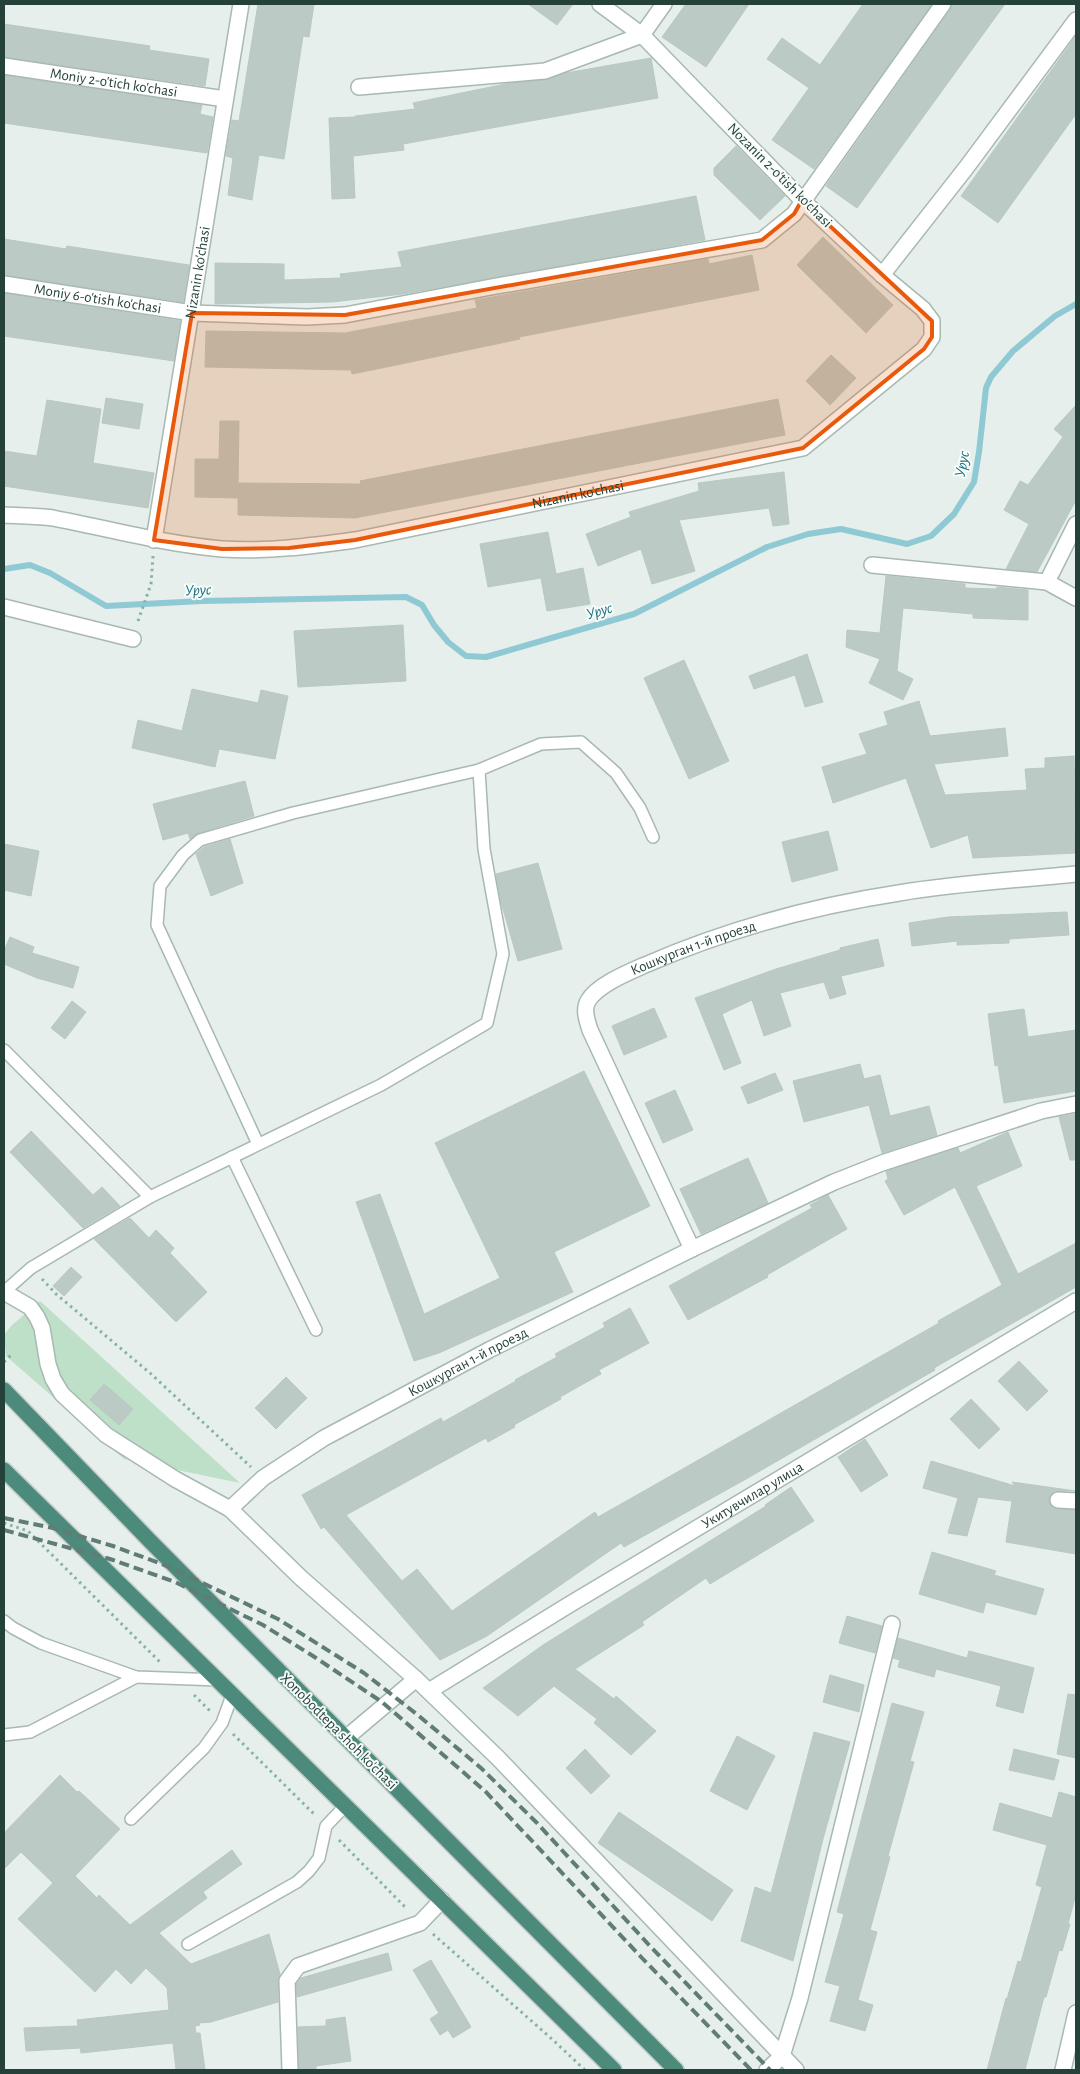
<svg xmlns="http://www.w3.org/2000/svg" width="1080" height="2074" viewBox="0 0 1080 2074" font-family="'Alegreya Sans',sans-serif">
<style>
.green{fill:#bfe0c8}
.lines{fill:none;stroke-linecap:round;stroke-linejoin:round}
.stream{stroke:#8ec9d4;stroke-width:6}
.building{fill:#bbcac4;stroke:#b8c9c2}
.service-casing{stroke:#a8b8b2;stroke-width:14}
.minor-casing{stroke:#a8b8b2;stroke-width:18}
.tertiary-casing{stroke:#a8b8b2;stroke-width:18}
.trunk-casing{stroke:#c2cac8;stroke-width:18}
.path{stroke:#86b3a5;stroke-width:3;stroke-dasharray:2.5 4;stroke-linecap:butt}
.service{stroke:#fff;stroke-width:11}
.minor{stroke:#fff;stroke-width:15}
.tertiary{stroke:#fff;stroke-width:15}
.trunk{stroke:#4c8a7c;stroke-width:15}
.rail{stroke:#5f7d75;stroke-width:4;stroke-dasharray:10 5;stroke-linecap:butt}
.marked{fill:#e8590c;fill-opacity:0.2;stroke:#e8590c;stroke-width:4;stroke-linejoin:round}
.labels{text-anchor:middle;stroke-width:4;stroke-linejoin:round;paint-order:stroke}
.street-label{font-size:15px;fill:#24423a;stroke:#f7fbf9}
.water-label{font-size:16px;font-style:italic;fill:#1c6f80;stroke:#f7fbf9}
</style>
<rect width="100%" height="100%" fill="#e6efeb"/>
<path class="green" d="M40 1301 240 1483 124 1459 6 1356 4 1335 11 1326Z"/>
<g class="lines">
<path class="stream" d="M4 569 30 565 50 573 106 606 202 601 406 597 422 605 434 625 448 642 466 656 486 657 634 614 767 547 808 534 841 529 907 544 931 536 954 514 974 482 979 452 986 388 991 377 1013 351 1055 316 1076 304"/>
</g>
<g class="building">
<path d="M258 4H314L309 37 303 36 284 159 259 155 252 200 228 195 233 158 226 156 232 120 239 121Z"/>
<path d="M528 4H573L557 25Z"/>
<path d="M686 4H749L706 67 662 37Z"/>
<path d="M863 4H932L814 169 772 140 809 88 767 59 782 38 820 65Z"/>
<path d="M952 4H1005L857 208 826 186 951 9Z"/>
<path d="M4 24 150 46 149 50 209 59 205 86 4 57Z"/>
<path d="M1076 36V114L998 223 961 196Z"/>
<path d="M651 58 658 98 403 144 404 150 353 156 355 198 332 199 329 118 356 117 355 116 415 109 413 103 510 83 546 80 566 73Z"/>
<path d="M4 75 202 105 200 114 213 117 207 153 4 123Z"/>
<path d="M736 146 785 196 760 220 714 175V168Z"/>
<path d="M696 196 705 240 403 294 332 302 215 304V263L284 264V280L341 278 340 274 402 267 398 252Z"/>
<path d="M823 237 893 305 866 333 797 265Z"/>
<path d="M4 239 66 249 67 246 189 265 183 302 4 275Z"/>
<path d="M752 255 759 290 519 337 520 339 401 364 352 374 351 370 205 367 206 331 345 333 477 308 475 300 708 259 709 264Z"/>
<path d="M4 293 180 321 174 361 4 336Z"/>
<path d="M831 355 856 378 830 405 806 381Z"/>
<path d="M106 398 143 404 139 429 102 423Z"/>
<path d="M778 399 785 435 355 518 238 515V498L195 497V459H219L220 421H239L238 483 361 484 360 481Z"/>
<path d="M47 400 101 409 93 463 154 473 148 508 4 486V451L37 456Z"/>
<path d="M1076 405V500L1037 572 1006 569 1029 524 1004 510 1020 481 1028 485 1063 437 1054 429Z"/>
<path d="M784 472 789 524 773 526 769 508 679 520 695 571 652 584 641 549 598 566 586 534 631 517 629 512 699 491 698 483Z"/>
<path d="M548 532 556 574 583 568 590 604 547 611 541 578 488 587 480 544Z"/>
<path d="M886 576 965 584V588L996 589 997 587 1028 590V620L973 618V614L903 608 897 671 913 679 903 700 869 683 880 659 846 647 847 630 880 633Z"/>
<path d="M403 625 406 681 298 687 294 631Z"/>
<path d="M807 654 823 702 805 707 795 675 754 689 749 676Z"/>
<path d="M684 660 729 761 689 779 644 678Z"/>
<path d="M192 689 258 703 261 690 288 696 275 759 219 749 215 767 132 748 138 720 182 731Z"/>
<path d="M919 701 930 736 1005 728 1008 756 934 764 945 795 1027 790 1025 769 1045 768V758L1074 756 1076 825H1074L1076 853 973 858 968 835 931 848 906 778 833 803 822 767 867 754 859 734 888 725 884 712Z"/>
<path d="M245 781 254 816 198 833 190 839 188 833 163 840 153 804Z"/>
<path d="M828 831 838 870 792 882 782 842Z"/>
<path d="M230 839 243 883 211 896 196 854 204 847Z"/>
<path d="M4 844 39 851 31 896 4 890Z"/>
<path d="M538 863 562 949 518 961 501 902 496 874Z"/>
<path d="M1067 912 1069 935 1009 939V943L957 945V941L912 946 909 923 948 917Z"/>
<path d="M10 937 34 947 32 953 79 967 73 988 37 978 4 964V951Z"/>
<path d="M878 939 884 966 841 976 846 994 830 999 824 982 780 993 791 1026 764 1036 752 1000 722 1014 741 1063 724 1070 695 998 776 969 840 950V948Z"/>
<path d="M72 1001 86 1012 65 1039 51 1028Z"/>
<path d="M654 1008 667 1037 624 1055 612 1026Z"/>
<path d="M1024 1009 1028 1037 1076 1030V1091L1004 1103 998 1065 995 1066 988 1014Z"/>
<path d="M860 1064 864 1079 880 1075 890 1116 929 1106 937 1135 882 1153 869 1105 804 1122 793 1081Z"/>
<path d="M584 1071 650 1206 554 1252 573 1292 439 1353 414 1361 356 1202 380 1194 424 1314 500 1278 435 1143Z"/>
<path d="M775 1073 783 1090 748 1104 741 1087Z"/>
<path d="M675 1090 693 1130 663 1143 645 1103Z"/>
<path d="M1076 1114V1160H1070L1059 1117Z"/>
<path d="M31 1131 93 1195 102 1187 120 1206 83 1228 10 1152Z"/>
<path d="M1008 1132 1022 1166 976 1186 1018 1274 1076 1243V1287L934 1368 935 1370 746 1479 624 1547 621 1543 487 1636 440 1660 324 1527 321 1529 302 1495 441 1418 443 1422 516 1381 515 1380 557 1357 555 1354 605 1327 603 1323 630 1308 649 1343 599 1370 601 1374 560 1397 561 1399 514 1425 515 1427 488 1442 486 1438 346 1515 402 1581 417 1569 452 1611 595 1512 598 1517 644 1491 939 1323 938 1321 1002 1285 955 1187 904 1215 885 1181 888 1179 886 1171 958 1148 960 1153Z"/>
<path d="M748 1158 768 1203 701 1234 680 1189Z"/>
<path d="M828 1195 847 1229 767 1275 768 1277 688 1320 669 1286 812 1208 810 1205Z"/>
<path d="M130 1218 149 1238 156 1230 174 1248 170 1253 207 1292 176 1322 94 1239Z"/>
<path d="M71 1267 82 1277 64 1296 53 1286Z"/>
<path d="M1019 1361 1048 1391 1027 1411 998 1381Z"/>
<path d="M286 1377 307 1398 276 1429 255 1408Z"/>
<path d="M104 1384 133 1409 119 1425 90 1400Z"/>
<path d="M971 1399 1000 1429 979 1449 950 1419Z"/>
<path d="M865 1439 888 1475 861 1492 838 1457Z"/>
<path d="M931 1461 1015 1486 1012 1482 1076 1491H1054L1050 1495 1049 1500 1053 1508 1076 1510V1554L1006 1542 1012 1501 978 1497 967 1536 948 1533 958 1498 923 1488Z"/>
<path d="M791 1487 814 1521 710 1584 706 1578 642 1622 644 1625 575 1669 614 1699 616 1696 656 1731 631 1755 594 1723 597 1719 554 1686 518 1716 483 1688 543 1645 766 1506 765 1505Z"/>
<path d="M932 1552 996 1571 994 1575 1044 1589 1036 1615 986 1602 983 1613 919 1594Z"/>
<path d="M847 1616 882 1626 875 1653 839 1643Z"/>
<path d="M898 1638 967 1658 969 1651 1034 1668 1023 1713 996 1706 1001 1686 936 1669 934 1677 898 1667 900 1660 893 1658Z"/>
<path d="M830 1675 864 1685 859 1712 823 1702Z"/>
<path d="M1068 1694 1076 1695V1758L1057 1754Z"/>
<path d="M892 1703 924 1712 910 1761 914 1762 888 1856 890 1857 870 1930 877 1932 858 2000 873 2005 865 2031 830 2021 840 1986 825 1982 844 1914 837 1912Z"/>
<path d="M814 1732 850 1742 823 1839 793 1961 741 1941 755 1887 771 1893Z"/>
<path d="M737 1736 775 1756 747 1810 710 1791Z"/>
<path d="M585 1749 610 1776 591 1794 566 1768Z"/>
<path d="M1014 1749 1059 1760 1054 1780 1009 1770Z"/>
<path d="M60 1775 77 1792 79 1791 120 1829 75 1876 97 1898 99 1895 130 1925 232 1850 242 1864 203 1892 207 1898 159 1933 191 1964 269 1934 280 1974 278 1981V2002L211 2022 199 2023 200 2025 195 2026 196 2033H200L205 2070H176L173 2043 81 2053 80 2048 26 2051 24 2028 78 2026 77 2020 169 2010 167 1988 146 1968 131 1984 116 1969 95 1992 18 1919 53 1883 21 1852 4 1869V1833Z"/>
<path d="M1059 1792 1076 1797V1894L1068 1924H1070L1062 1951 1059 1950 1046 1997H1044L1025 2070H987L1006 1998 1007 1999 1018 1961 1021 1962 1042 1887 1036 1885 1047 1845 993 1830 1000 1803 1052 1818Z"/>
<path d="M619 1812 733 1890 712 1921 598 1843Z"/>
<path d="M388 1953 392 1970 297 1997 296 1984 301 1978Z"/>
<path d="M431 1960 471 2027 453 2038 448 2030 440 2035 430 2019 439 2013 413 1970Z"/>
<path d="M345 2017 351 2061 316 2066V2069L299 2070 298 2027 326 2026V2020Z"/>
</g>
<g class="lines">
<g class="service-casing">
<g id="service">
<path d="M4 1050 150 1197"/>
<path d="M258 1144 157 925 160 886 183 855 200 840 293 813 479 770 541 744 581 742 616 773 640 808 653 837"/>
<path d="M232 1157 316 1330"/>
<path d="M4 1292 31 1268 150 1197 381 1085 487 1023 503 954 484 849 479 770"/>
<path d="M4 1621 13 1628 41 1643 136 1677 219 1680"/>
<path d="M4 1735 30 1732 136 1677"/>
<path d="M131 1819 204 1748 222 1723 233 1693"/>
<path d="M188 1944 297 1882 309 1871 319 1858 326 1826 346 1805"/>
</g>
</g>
<g class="minor-casing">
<g id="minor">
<path id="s1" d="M4 66 225 99"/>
<path d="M359 87 545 71 642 35 664 4"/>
<path d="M882 275 966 168 1076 20"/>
<path id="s2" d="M4 284 192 313 307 317 345 315 491 287 762 240 794 214 943 4"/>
<path id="s3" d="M4 515C20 516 37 516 53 518 110 529 165 544 222 549 267 552 311 546 355 540L803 448 924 349 932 337V321L923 309 882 275 802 200 642 35 600 4"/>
<path id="s4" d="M154 540 241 4"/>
<path d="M872 565 1047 582 1076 598"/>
<path d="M1047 582 1076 524"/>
<path d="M4 607 133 639"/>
<path id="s5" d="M692 1249 590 1030C587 1020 583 1010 588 1001 597 985 629 972 645 965 726 930 813 906 899 893 958 883 1018 880 1076 874"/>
<path d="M4 1292 30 1307 37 1317 42 1328 48 1364 53 1379 62 1394 106 1435 175 1479 230 1509 301 1578 416 1679 498 1758 796 2070"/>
<path d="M1058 1500 1076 1501"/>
<path id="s6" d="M230 1509 263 1478 324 1438 489 1350 692 1249 834 1182 882 1163 1041 1111 1076 1104"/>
<path id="s7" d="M429 1691 567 1606 1076 1301"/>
<path d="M346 1738 416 1679"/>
<path d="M290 2070 287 1981 298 1966 420 1923 442 1900"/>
<path d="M767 2070 782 2056 800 1998 892 1624"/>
</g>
</g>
<g class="tertiary-casing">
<path id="tertiary" d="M1063 2070 1076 2013"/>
</g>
<g class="trunk-casing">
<g id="trunk">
<path d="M4 1390 151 1542 676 2070"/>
<path d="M4 1470 614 2070"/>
</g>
</g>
<g class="path">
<path d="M138 621 151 584 153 556"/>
<path d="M42 1279 56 1294 150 1373 251 1467"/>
<path d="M4 1362 11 1355"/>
<path d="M4 1523 28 1531 161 1663"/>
<path d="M194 1695 211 1712"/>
<path d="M233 1734 316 1816"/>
<path d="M339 1840 407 1909"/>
<path d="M433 1934 553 2040 585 2070"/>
</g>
<use href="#service" class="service"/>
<use href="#minor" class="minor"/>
<use href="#tertiary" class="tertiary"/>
<use href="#trunk" class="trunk"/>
<g class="rail">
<path d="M4 1518 53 1528 113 1546 167 1566 278 1619 364 1673 419 1716 481 1768 537 1823 649 1945 770 2070"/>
<path d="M4 1530 110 1559 175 1582 263 1625 313 1656 382 1702 485 1791 642 1958 751 2070"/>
</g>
</g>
<path class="marked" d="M802 200 932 321V337L924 349 803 448 355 540 289 548 222 549 154 540 192 313 345 315 762 240 794 214Z"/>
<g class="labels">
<g class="street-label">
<text dy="5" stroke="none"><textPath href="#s1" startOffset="111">Moniy 2-o'tich ko'chasi</textPath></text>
<text transform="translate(780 175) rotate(45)" y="5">Nozanin 2-o'tish ko'chasi</text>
<text dy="5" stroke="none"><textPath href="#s4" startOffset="271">Nizanin ko'chasi</textPath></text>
<text dy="5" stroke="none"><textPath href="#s2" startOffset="95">Moniy 6-o'tish ko'chasi</textPath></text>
<text dy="5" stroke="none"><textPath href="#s3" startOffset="582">Nizanin ko'chasi</textPath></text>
<text dy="5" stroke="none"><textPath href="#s5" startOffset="391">Кошкурган 1-й проезд</textPath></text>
<text dy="5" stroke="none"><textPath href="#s6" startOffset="281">Кошкурган 1-й проезд</textPath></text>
<text dy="5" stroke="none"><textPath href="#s7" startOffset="378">Укитувчилар улица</textPath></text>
<text transform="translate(339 1731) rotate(45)" y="5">Xonobodtepa shoh ko'chasi</text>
</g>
<g class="water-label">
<text transform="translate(961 464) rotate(-79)" y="6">Урус</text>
<text transform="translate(198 589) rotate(-2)" y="6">Урус</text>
<text transform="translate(599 610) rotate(-16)" y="6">Урус</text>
</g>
</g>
<rect width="1080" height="2074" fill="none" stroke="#24423a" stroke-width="10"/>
</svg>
